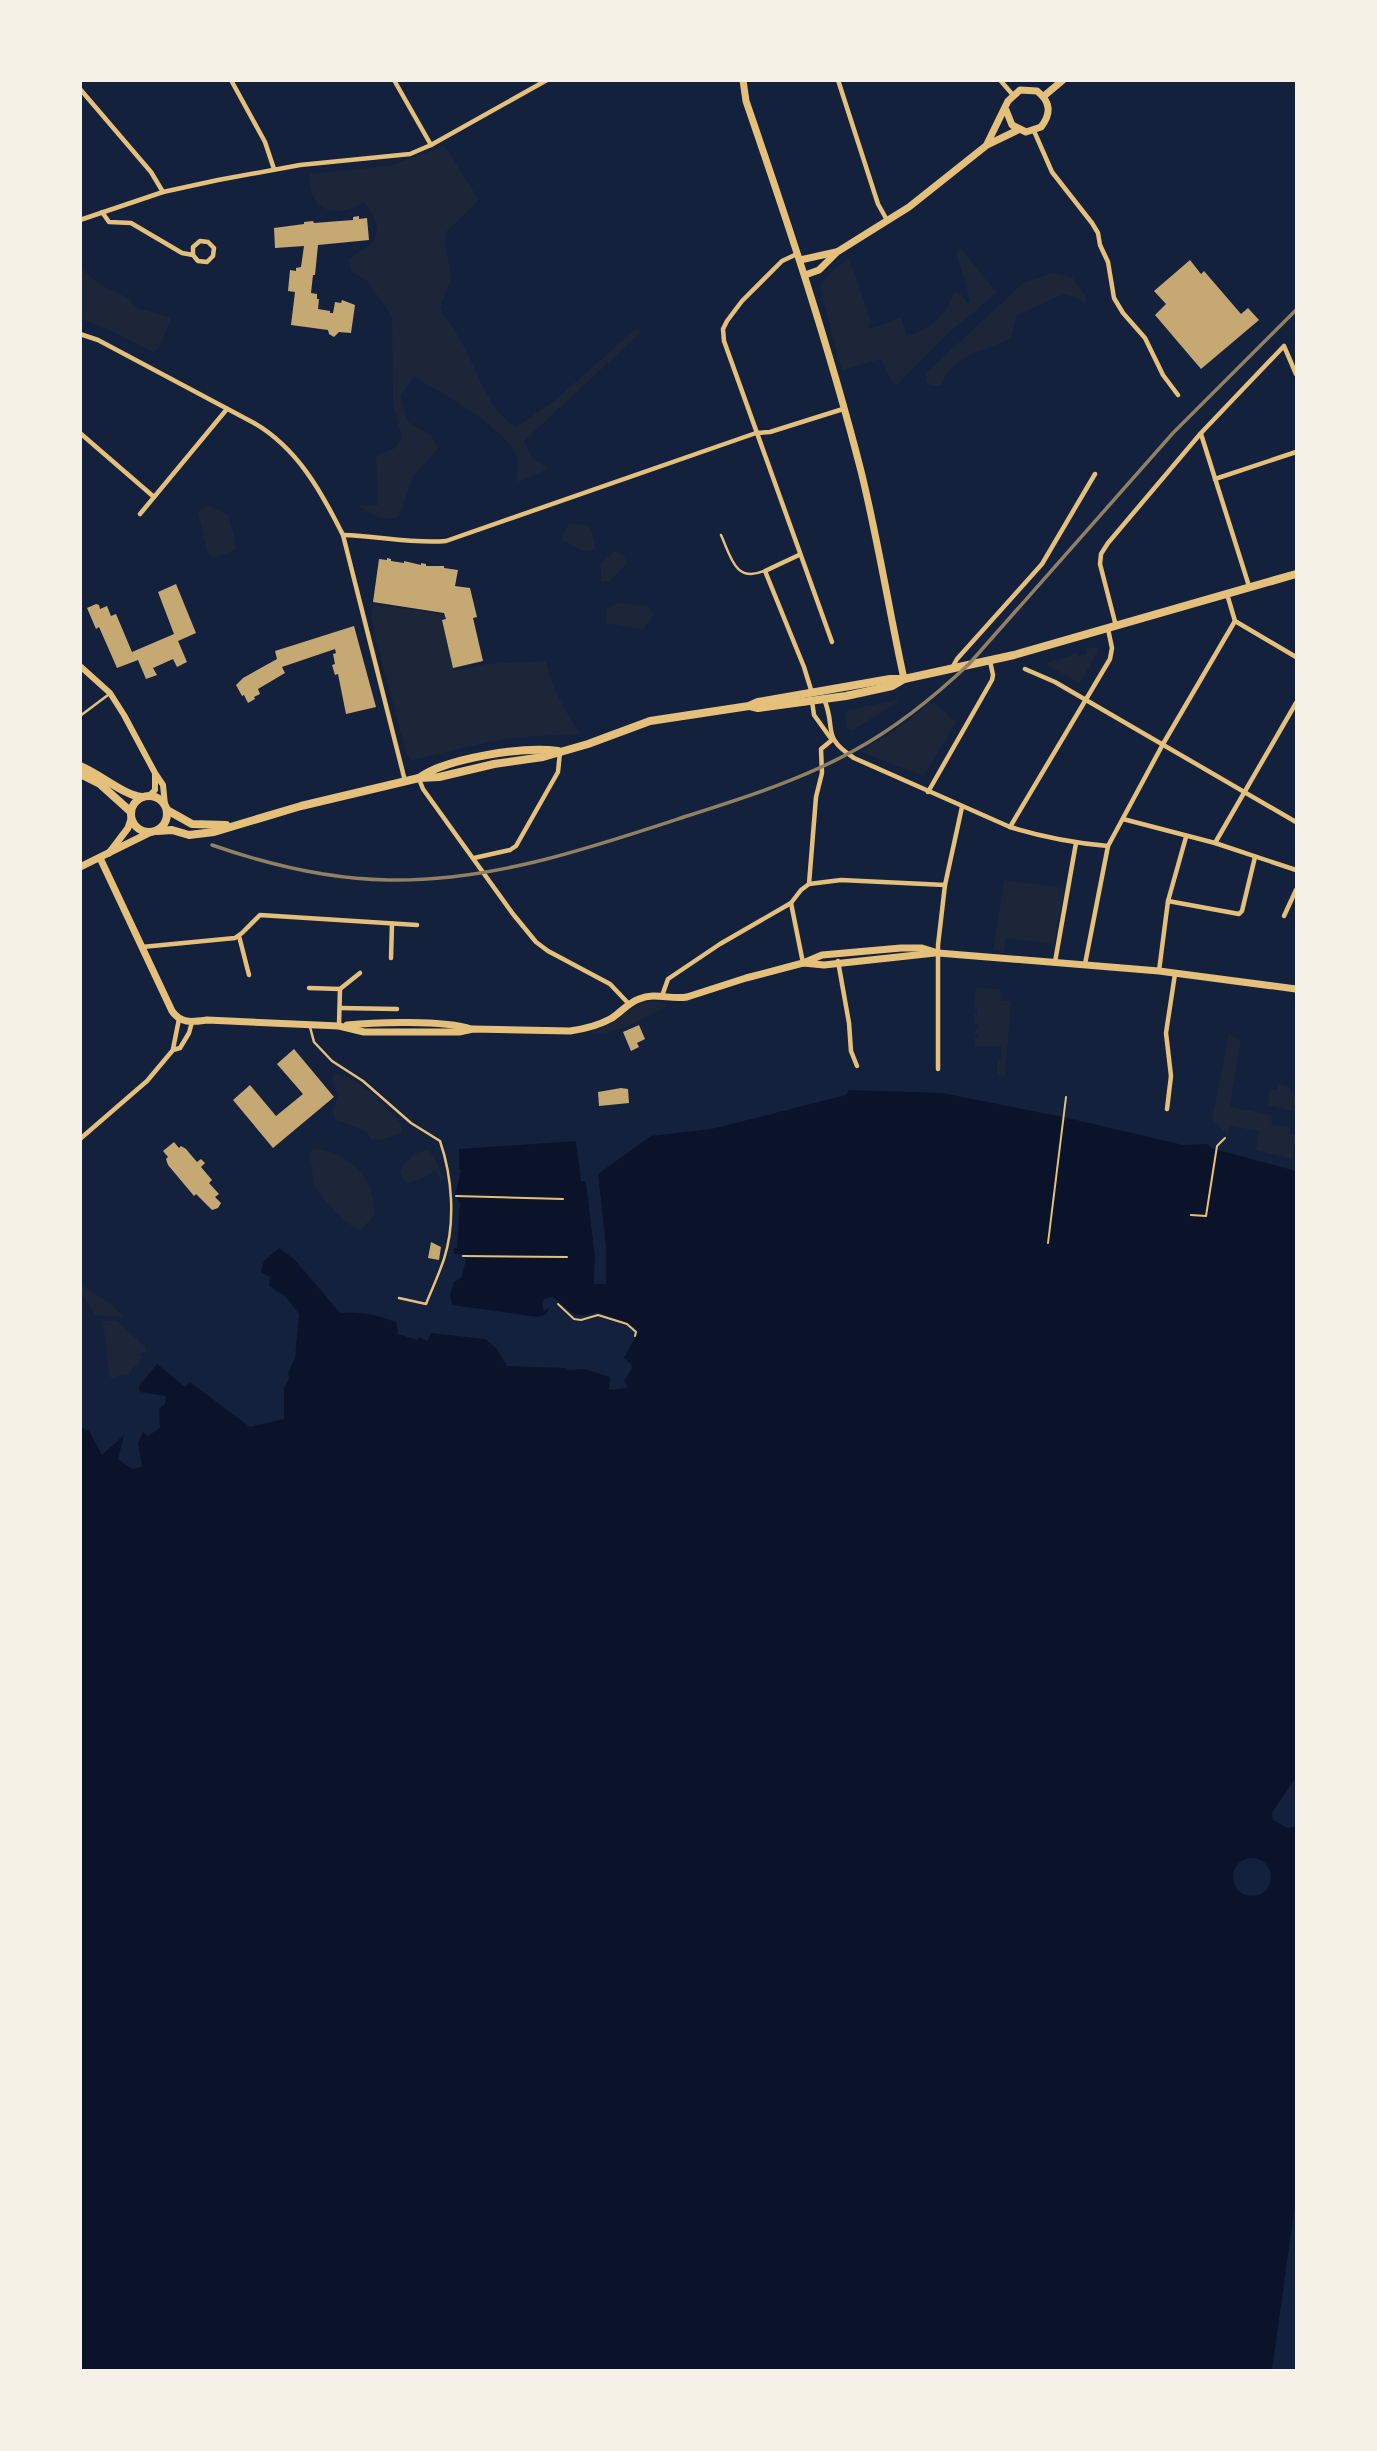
<svg xmlns="http://www.w3.org/2000/svg" width="1377" height="2451" viewBox="0 0 1377 2451" font-family="Barlow,sans-serif">
<style>
.green{fill:#1d2539}
.water{fill:#0b132b}
.pier{fill:#14213d}
.building{fill:#c6a872}
.lines{fill:none;stroke-linecap:round;stroke-linejoin:round}
.path{stroke:#e5c07b;stroke-width:2}
.service{stroke:#e5c07b;stroke-width:2.5}
.minor{stroke:#e5c07b;stroke-width:4.5}
.tertiary{stroke:#e5c07b;stroke-width:6}
.secondary{stroke:#e5c07b;stroke-width:7}
.primary{stroke:#e5c07b;stroke-width:8}
.rail{stroke:#918062;stroke-width:3.5}
</style>
<rect width="100%" height="100%" fill="#14213d"/>
<g class="green">
<path d="M445 146 479 200 444 234 451 277 440 309C447 319 455 330 461 341 477 369 487 410 516 427L554 401 639 326 640 333 524 441 532 458 549 469 516 482C517 474 519 463 516 455 504 427 441 392 414 377L401 396 408 422 431 435 438 449 413 476 400 515 396 518H379L358 506 378 505 376 456 395 448 402 438 393 405 392 316 367 281 352 272 349 260C355 251 364 251 371 244 383 232 374 213 364 203 357 205 349 210 342 211 318 213 307 194 310 174L390 166Z"/>
<path d="M958 249H961L997 293 947 334 897 385 893 384 881 359 842 370 820 288C825 275 838 267 849 258L871 322 868 324 870 329 901 317 907 336C932 328 945 317 954 292L961 294 968 303 970 301 957 255Z"/>
<path d="M80 267 99 284 126 297 137 308 171 318 159 348 153 352 110 330 81 319Z"/>
<path d="M1053 273 1073 278 1087 298 1085 305 1079 299 1064 294 1017 315 1011 338C987 351 950 354 941 386L931 385 926 382 927 372 1023 283Z"/>
<path d="M210 506 228 515 234 535 235 550 213 558 208 554 198 513 203 508Z"/>
<path d="M569 523 590 526 596 550 583 551 561 539Z"/>
<path d="M615 551 624 556 627 563 610 581H601V563Z"/>
<path d="M618 603 648 606 654 614 643 629 606 623 607 609Z"/>
<path d="M373 604 445 615 447 621 442 622 455 671 485 664 546 661C551 686 566 714 581 734L518 737 489 742 412 760 406 753 371 618Z"/>
<path d="M1093 647 1097 648V652L1080 683 1047 665 1048 662 1067 657 1077 652 1078 656 1087 654 1086 649Z"/>
<path d="M897 700 898 702 853 730 847 728 845 713 848 710Z"/>
<path d="M933 702 956 722 924 776 861 752 897 729Z"/>
<path d="M1004 880 1064 888 1054 944 1006 938 1004 952 993 950Z"/>
<path d="M976 988 1000 989 1001 1001H1011L1005 1076 997 1075V1060H1001V1046H975V1039L978 1038V1034H975V1030L978 1029V1024H975L974 1014H977V1009L974 1008Z"/>
<path d="M646 1002H661L668 1005C653 1014 607 1040 591 1032L610 1024 631 1009Z"/>
<path d="M1229 1033 1235 1038 1241 1039 1230 1107 1272 1115 1271 1124 1290 1127 1289 1134 1296 1136 1292 1159 1256 1150 1259 1131 1230 1126 1228 1135 1212 1120Z"/>
<path d="M338 1074C363 1081 385 1106 402 1125L401 1133 381 1140 371 1139 366 1131 336 1120 333 1111 339 1094 333 1085V1077Z"/>
<path d="M1278 1084 1286 1085 1296 1095 1295 1107 1296 1112 1268 1105 1270 1089 1277 1090Z"/>
<path d="M313 1148C348 1153 377 1177 374 1215L360 1231C349 1226 322 1200 316 1188 312 1178 313 1166 309 1155Z"/>
<path d="M429 1150 438 1165 444 1183 435 1171 423 1178 408 1183 402 1178 400 1171C407 1159 415 1151 429 1150Z"/>
<path d="M80 1284C96 1296 112 1301 123 1317L95 1315 81 1293Z"/>
<path d="M103 1321H117L145 1347 146 1351 140 1354 143 1358 132 1369 129 1376 119 1375 112 1379 109 1375Z"/>
</g>
<path class="water" d="M849 1090 942 1093 1068 1118 1183 1145 1208 1144 1211 1148 1296 1171V2198L1272 2370H81L80 1427 89 1431 102 1455 124 1435 118 1459 132 1469 142 1467 138 1443 143 1432 148 1436 160 1428 159 1409 165 1404 166 1396 140 1392 139 1386 157 1364 185 1387 190 1382 250 1427 284 1419V1388L289 1379 288 1373 295 1358 299 1314 285 1296 269 1286 270 1277 261 1272 264 1261 279 1248 295 1260 340 1313C360 1311 377 1315 396 1322L398 1334 417 1340 419 1337 427 1341 431 1333 485 1339 496 1348 507 1366 566 1368 568 1370 585 1369 610 1377 609 1390 626 1388 628 1386 624 1381 632 1368 631 1364 624 1358 639 1331C626 1319 613 1319 598 1312 573 1319 572 1313 553 1297L544 1299 542 1303 544 1311 550 1307 546 1314 538 1317 452 1305 450 1295 454 1282 462 1277 466 1259 463 1258V1254H454V1248H457L460 1203 455 1195 461 1170 459 1169V1149L576 1141 581 1181H586L595 1257 594 1284H605L606 1248 598 1175 602 1171 651 1136 711 1129 846 1095Z"/>
<g class="pier">
<path d="M598 1175 606 1248V1284H594L595 1257 586 1181 590 1179 598 1257 597 1281 602 1280V1248L595 1177Z"/>
<path d="M1296 1777V1823L1294 1827 1287 1828 1273 1820 1272 1813Z"/>
<circle cx="1252" cy="1877" r="19"/>
</g>
<g class="building">
<path d="M359 216V219L367 218 369 240 318 245 315 275H313L311 293 317 294V299H319L318 309 330 311V313H333L335 302 341 303 342 300 355 305 351 333 339 332 334 337 329 334 328 330 291 325 295 292 288 291 290 270 296 271V268L301 267 304 246 275 248 274 228 304 224V222L313 221 314 223 353 220V217Z"/>
<path d="M1190 260 1201 274 1204 271 1241 314 1248 308 1259 320 1201 369 1155 315 1166 304 1154 291Z"/>
<path d="M387 558 391 559V561L404 563V561L421 565V563L426 564V566H444V568L458 570 455 586 470 588 477 617 473 618 483 661 453 668 442 620 446 619 444 613 373 602 379 559 387 560Z"/>
<path d="M176 584 196 633 178 641 187 662 177 667 173 659 153 668 157 675 146 679 138 660 117 668 99 627 96 629 87 608 96 604 99 605 100 609 107 606 111 616 116 614 132 652 174 634 158 592Z"/>
<path d="M354 626 376 707 346 714 338 674 335 675 332 665 335 664 333 654 336 653 335 649 282 667 285 673 258 689 260 694 254 697 255 699 248 703 244 695 242 696 236 685 243 678 277 659 275 651Z"/>
<path d="M639 1025 645 1039 637 1043 639 1047 631 1051 623 1032Z"/>
<path d="M294 1049 334 1097 273 1148 233 1100 250 1085 276 1116 303 1094 277 1064Z"/>
<path d="M621 1088 628 1089 629 1103 599 1106 598 1092Z"/>
<path d="M174 1142 179 1148 181 1146 186 1149 197 1162 201 1159 205 1163 201 1167 212 1180 209 1183 219 1194 215 1197 221 1203 218 1208 212 1210 196 1194 194 1196 168 1165 166 1159 168 1157 163 1151Z"/>
<path d="M431 1242 441 1247 439 1260 428 1258Z"/>
</g>
<g class="lines">
<g class="path">
<path d="M456 1196 563 1199"/>
<path d="M1191 1215 1206 1216 1217 1146 1225 1138"/>
<path d="M1048 1243 1066 1097"/>
<path d="M463 1256 567 1257"/>
<path d="M558 1304 574 1319 581 1320 598 1315 627 1324 636 1332 635 1336"/>
</g>
<g class="service">
<path d="M721 535C731 557 735 583 764 571"/>
<path d="M80 716 108 695"/>
<path d="M310 1027 314 1042 332 1061 363 1081 411 1123 440 1141C452 1176 456 1222 444 1259 439 1274 432 1289 426 1304L399 1298"/>
</g>
<g class="minor">
<path d="M231 80 265 142 274 169"/>
<path d="M394 80 431 145"/>
<path d="M838 80 878 204 887 220"/>
<path d="M1000 80 1013 95"/>
<path d="M80 89 151 172 163 192"/>
<path d="M1034 131 1052 172 1092 223 1098 233 1100 245 1108 262 1114 298 1123 313 1145 338 1163 375 1178 395"/>
<path d="M102 212 109 222 131 223 182 253 193 255V247L200 241 208 242 214 248 213 256 207 262 198 261 193 255"/>
<path d="M80 220 163 192 218 180 300 165 410 154 431 145 547 80"/>
<path d="M797 254 782 261 742 301 727 321 723 329 724 341 832 642"/>
<path d="M80 334 98 340 254 423C297 448 321 491 343 535L405 781"/>
<path d="M80 433 154 497"/>
<path d="M1201 434 1249 586"/>
<path d="M1215 479 1296 452"/>
<path d="M140 514 227 409"/>
<path d="M343 535C378 536 412 544 446 541L756 433 770 432 843 409"/>
<path d="M799 555 765 571 804 667 812 693"/>
<path d="M1227 594 1235 621 1296 657"/>
<path d="M1116 626 1100 564 1101 554 1108 543 1201 433 1284 346 1296 374"/>
<path d="M952 668 957 659 1042 564 1095 474"/>
<path d="M1025 669 1055 682 1296 822"/>
<path d="M824 699C837 729 820 736 854 758L1010 827C1042 837 1074 843 1108 846"/>
<path d="M419 779 423 789 513 914 536 942 548 951 610 984 629 1004"/>
<path d="M928 792 992 680 993 675 990 661"/>
<path d="M1123 819 1215 843 1296 870"/>
<path d="M1010 827 1110 659 1112 648 1108 629"/>
<path d="M1215 843 1296 703"/>
<path d="M474 858 510 850 516 846 558 772 560 752"/>
<path d="M809 884 816 797 822 773 821 749 832 740 814 715 812 701"/>
<path d="M1168 901 1239 914 1242 911 1255 857"/>
<path d="M791 903 803 963"/>
<path d="M1284 916 1296 890"/>
<path d="M239 936 249 975"/>
<path d="M142 947 235 938 242 933 260 915 417 925"/>
<path d="M391 958 392 924"/>
<path d="M838 961 849 1023 851 1051 857 1066"/>
<path d="M1055 962 1076 843"/>
<path d="M1085 964 1108 846 1163 744 1235 621"/>
<path d="M1159 971 1168 901 1186 837"/>
<path d="M309 988 340 989 339 1025"/>
<path d="M340 989 360 973"/>
<path d="M662 996 668 979 720 944 791 903 801 890 809 884 841 880 945 885"/>
<path d="M340 1008 397 1009"/>
<path d="M173 1049 179 1019"/>
<path d="M938 1069V945L945 885 962 807"/>
<path d="M1167 1109 1171 1076 1166 1033 1175 974"/>
<path d="M80 1139 147 1081 173 1050 180 1048 189 1033 192 1022"/>
</g>
<g class="tertiary">
<path d="M80 666 110 693 124 715 155 773 163 785 165 805"/>
<path d="M149 796 155 790V775"/>
</g>
<g class="secondary">
<path d="M743 80 746 101C788 223 829 346 861 471 878 540 889 610 904 679"/>
<path d="M1044 96 1063 80"/>
<path d="M987 144 1008 101 1020 90 1037 91C1050 101 1052 113 1041 127L1026 132 1012 125 1006 110"/>
<path d="M800 260 836 252"/>
<path d="M805 275 819 270 837 252 909 207 987 145 1018 130"/>
<path d="M109 853 128 828 131 819"/>
<path d="M100 858 172 1011C181 1024 192 1022 207 1020L339 1026 364 1032H459L473 1029 570 1031C584 1029 600 1025 612 1018 621 1012 628 1003 639 999 655 992 671 1000 687 997L746 978 803 963 822 955 901 948H922L938 953 1159 971 1296 989"/>
<path d="M80 867 151 832"/>
<path d="M803 963 824 965 935 953"/>
<path d="M347 1025C375 1022 445 1020 471 1029"/>
</g>
<g class="primary">
<path d="M750 706 758 708 846 696 892 686 904 679"/>
<path d="M80 766C100 774 123 795 142 797"/>
<path d="M80 774 100 784 131 812"/>
<path d="M419 778C446 758 525 746 558 751"/>
<circle cx="149" cy="814" r="18"/>
<path d="M167 810 192 824 226 825"/>
<path d="M157 831 172 830 189 835 214 832 301 806 419 778 439 777 494 764 543 757 588 744 650 721 749 706 758 702 890 679H904L1014 655 1296 574"/>
</g>
<path class="rail" d="M212 845C269 865 326 879 388 880 491 882 590 848 687 816 744 798 803 779 855 750 897 727 934 697 969 664L1173 433 1296 310"/>
</g>
<rect width="1377" height="2451" fill="none" stroke="#f6f1e7" stroke-width="164"/>
</svg>
